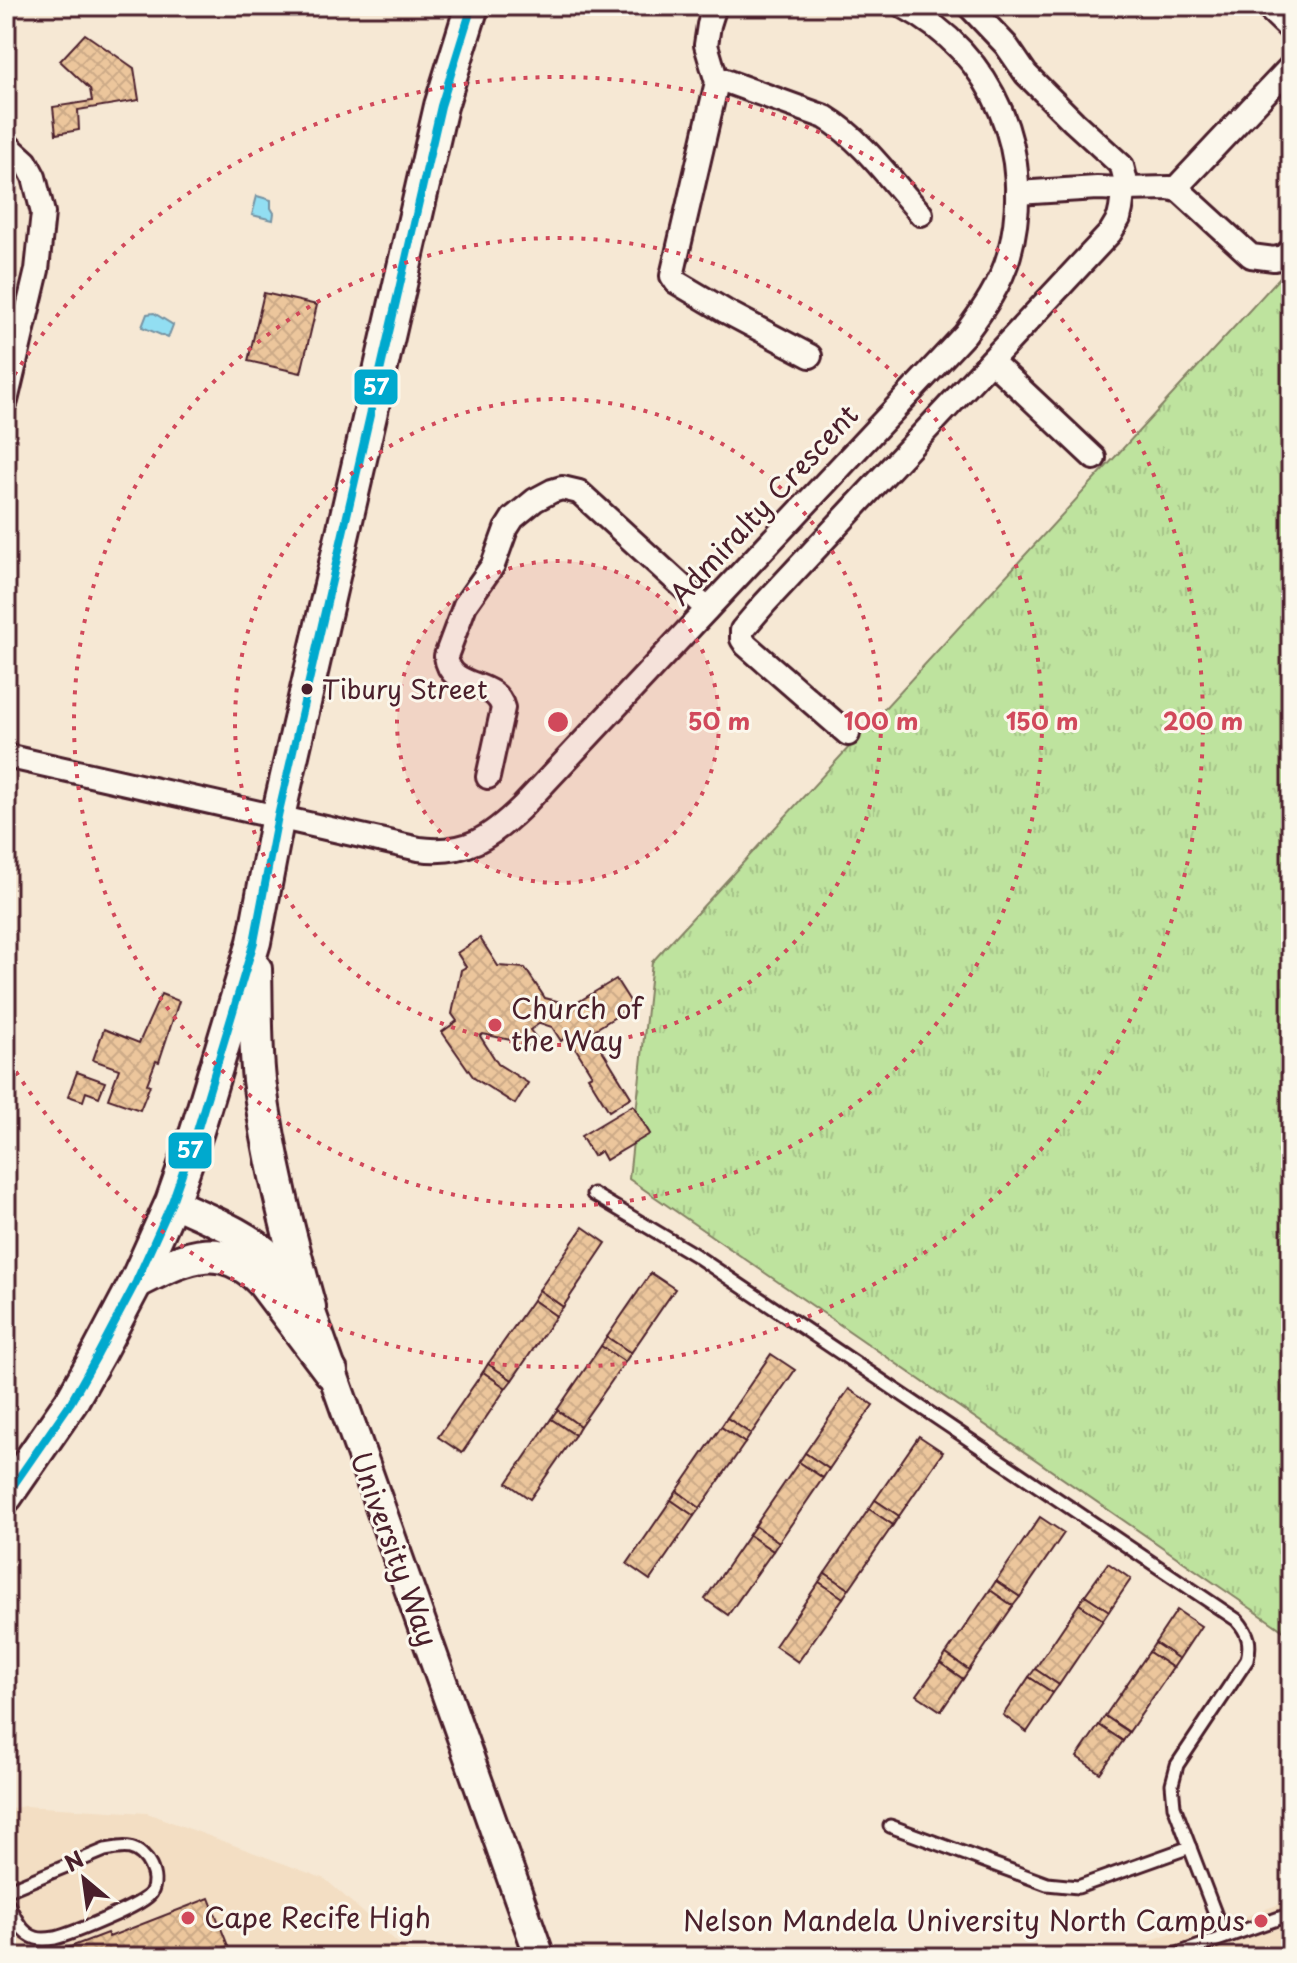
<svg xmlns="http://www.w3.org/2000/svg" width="1297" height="1963" viewBox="0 0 1297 1963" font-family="'Playpen Sans',sans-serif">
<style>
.built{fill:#f3dec3}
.grass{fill:url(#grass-tufts);stroke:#848164;stroke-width:2}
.water{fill:#92def2;stroke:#7592a2;stroke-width:2}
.building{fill:url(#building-cross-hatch);stroke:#4a1f2b;stroke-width:2}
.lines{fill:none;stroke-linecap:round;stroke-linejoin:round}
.service-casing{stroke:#4a1f2b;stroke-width:17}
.minor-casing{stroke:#4a1f2b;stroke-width:28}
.tertiary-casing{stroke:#4a1f2b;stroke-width:34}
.secondary-casing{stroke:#4a1f2b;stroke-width:38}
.service{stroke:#fbf7ec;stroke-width:11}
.minor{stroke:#fbf7ec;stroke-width:22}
.tertiary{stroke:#fbf7ec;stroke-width:28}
.secondary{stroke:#fbf7ec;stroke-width:32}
.bus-1-casing{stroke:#fbf7ec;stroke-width:14}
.bus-1{stroke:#00a9ce;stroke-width:8}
.ring{fill:none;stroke:#d1495b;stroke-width:4;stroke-dasharray:4 8}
.bus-dot{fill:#4a1f2b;stroke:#fbf7ec;stroke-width:3}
.poi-dot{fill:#d1495b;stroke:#fbf7ec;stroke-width:3}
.labels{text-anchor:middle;stroke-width:6;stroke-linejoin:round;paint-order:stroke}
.bus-label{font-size:26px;fill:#4a1f2b;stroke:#fbf7ec;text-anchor:start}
.street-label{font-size:28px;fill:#4a1f2b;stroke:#fbf7ec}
.poi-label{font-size:28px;fill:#4a1f2b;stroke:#fbf7ec;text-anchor:start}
.centre{fill:#d1495b;stroke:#fbf7ec;stroke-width:4}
.ring-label{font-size:24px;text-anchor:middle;font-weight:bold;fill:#d1495b;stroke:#fbf7ec;stroke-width:6;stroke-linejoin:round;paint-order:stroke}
.line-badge{stroke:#fbf7ec;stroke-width:3}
.badge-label{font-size:22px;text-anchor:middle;font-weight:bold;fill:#fff}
</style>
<defs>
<pattern id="grass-tufts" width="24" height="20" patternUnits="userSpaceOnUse" patternTransform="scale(2)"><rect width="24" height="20" fill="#bee39e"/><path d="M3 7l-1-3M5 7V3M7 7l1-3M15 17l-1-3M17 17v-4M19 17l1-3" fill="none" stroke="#a5c288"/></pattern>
<pattern id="building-cross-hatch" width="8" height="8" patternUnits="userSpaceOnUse" patternTransform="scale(2)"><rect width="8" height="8" fill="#ecc69c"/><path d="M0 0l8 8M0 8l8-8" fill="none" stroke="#ccaa87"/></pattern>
</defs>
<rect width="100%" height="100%" fill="#f6e8d4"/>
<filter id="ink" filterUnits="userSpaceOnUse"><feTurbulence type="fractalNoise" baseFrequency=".0125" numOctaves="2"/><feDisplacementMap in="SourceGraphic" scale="16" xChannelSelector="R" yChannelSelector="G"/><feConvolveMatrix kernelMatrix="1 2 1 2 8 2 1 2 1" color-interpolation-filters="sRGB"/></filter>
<g filter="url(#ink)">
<g class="built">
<path d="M24 1806 147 1813 325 1879 414 1957H6V1810Z"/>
<path d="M1291 1900V1957H1124L1138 1945 1179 1930 1202 1932Z"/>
</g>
<path class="grass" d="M1291 265V1636L629 1179 652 962Z"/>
<g class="water">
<path d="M257 196 271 200V208L274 213 273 220 252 215Z"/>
<path d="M154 313 173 325 168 338 142 327 147 314Z"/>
</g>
<g class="building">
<path d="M85 34 134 68 139 100 78 110 79 130 56 134 53 107 92 101 90 89 60 61Z"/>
<path d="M264 293 317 305 301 373 248 361Z"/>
<path d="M480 938 498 966 525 968 545 998 573 1005 616 979 633 1006 591 1032 631 1097 609 1111 588 1077 592 1075 568 1036 561 1041 552 1027 540 1023 530 1030 537 1039 522 1051 515 1041 483 1034 480 1036 498 1064 528 1083 515 1104 474 1078 442 1032 457 1021 452 1014 461 970 466 967 457 953Z"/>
<path d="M161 994 179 1001 159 1062 156 1061 147 1084 150 1085 140 1110 108 1099 119 1069 93 1060 104 1029 139 1043Z"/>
<path d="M77 1072 105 1082 99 1097 86 1092 83 1101 68 1096Z"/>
<path d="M633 1105 650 1134 606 1160 601 1151 593 1156 581 1136Z"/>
<path d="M583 1227 606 1243 563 1307 539 1290Z"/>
<path d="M651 1273 675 1289 631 1353 607 1337Z"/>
<path d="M539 1290 563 1307 556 1316 533 1300Z"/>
<path d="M533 1300 556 1316 512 1380 488 1364Z"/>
<path d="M607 1337 631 1353 625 1362 601 1346Z"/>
<path d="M601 1346 625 1362 580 1426 557 1410Z"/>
<path d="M771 1354 795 1370 751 1434 727 1418Z"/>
<path d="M488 1364 512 1380 506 1388 483 1372Z"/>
<path d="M483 1372 506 1388 462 1453 438 1437Z"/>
<path d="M849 1389 873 1405 829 1469 805 1453Z"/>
<path d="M557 1410 580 1426 575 1435 551 1419Z"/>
<path d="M727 1418 751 1434 745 1443 721 1427Z"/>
<path d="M551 1419 575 1435 530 1499 507 1483Z"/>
<path d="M721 1427 745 1443 700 1508 677 1491Z"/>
<path d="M919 1436 943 1452 899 1516 875 1500Z"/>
<path d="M805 1453 829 1469 823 1478 799 1462Z"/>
<path d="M799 1462 823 1478 779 1542 755 1526Z"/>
<path d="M677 1491 700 1508 694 1516 671 1500Z"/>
<path d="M671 1500 694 1516 650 1580 627 1564Z"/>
<path d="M875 1500 899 1516 893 1525 869 1509Z"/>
<path d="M869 1509 893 1525 849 1589 825 1573Z"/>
<path d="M1040 1517 1064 1533 1020 1597 996 1581Z"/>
<path d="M755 1526 779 1542 773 1551 749 1535Z"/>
<path d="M749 1535 773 1551 728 1615 705 1599Z"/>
<path d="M1108 1563 1131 1579 1109 1611 1085 1595Z"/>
<path d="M825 1573 849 1589 843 1598 819 1582Z"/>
<path d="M996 1581 1020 1597 1013 1606 990 1590Z"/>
<path d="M819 1582 843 1598 798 1662 775 1646Z"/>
<path d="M990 1590 1013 1606 969 1670 946 1654Z"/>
<path d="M1085 1595 1109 1611 1103 1620 1079 1604Z"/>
<path d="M1079 1604 1103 1620 1059 1685 1035 1669Z"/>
<path d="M1177 1610 1201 1626 1179 1659 1155 1643Z"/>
<path d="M1155 1643 1179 1659 1173 1668 1149 1652Z"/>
<path d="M1149 1652 1173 1668 1129 1732 1105 1716Z"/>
<path d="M946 1654 969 1670 963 1679 940 1663Z"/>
<path d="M940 1663 963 1679 941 1711 917 1695Z"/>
<path d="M1035 1669 1059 1685 1053 1693 1029 1677Z"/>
<path d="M1029 1677 1053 1693 1027 1732 1003 1715Z"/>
<path d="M1105 1716 1129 1732 1123 1741 1099 1725Z"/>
<path d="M1099 1725 1123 1741 1100 1773 1077 1757Z"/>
<path d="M209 1898 228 1946 199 1957H44L107 1933 109 1937Z"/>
</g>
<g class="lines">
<g class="service-casing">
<g id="service">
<path d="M593 1194 695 1255 1237 1620C1249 1634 1251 1643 1247 1660L1177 1765 1172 1784 1174 1806 1224 1937"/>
<path d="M890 1826 1047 1884 1078 1887 1190 1847"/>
<path d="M6 1891 105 1850C112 1849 122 1846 130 1848 147 1852 160 1877 151 1893 144 1905 71 1934 55 1938 49 1939 42 1940 36 1938 20 1933 13 1914 6 1900"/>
<path d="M1169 1957 1291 1914"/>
</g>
</g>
<g class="minor-casing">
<g id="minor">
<path d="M715 6 709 25 706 45 717 82 672 276 676 282 725 311 810 356"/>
<path d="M1266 6 1291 30"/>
<path d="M717 78 825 117C863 140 891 181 921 214"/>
<path d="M6 144 26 162 34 177 43 213 37 270 6 401"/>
<path d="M1175 189 1291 66"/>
<path d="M1017 193 1097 188 1124 189 1170 188 1180 191 1251 256 1274 259 1283 257 1291 250"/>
<path d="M991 361 1094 458"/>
<path d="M848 734 746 645 742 639V630L765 603 1110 233 1119 218 1121 209 1125 178 1122 166 1074 122 1026 74 1006 45 969 6"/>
<path d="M6 756 419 849C466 855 490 838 522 807L965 334C983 310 1001 284 1009 255 1036 154 995 55 903 6"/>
<path d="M488 777 503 708C495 677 450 692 446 656L465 605 493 565 506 529 513 518 535 500 552 491 562 488 579 492 707 609"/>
</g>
</g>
<g class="tertiary-casing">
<path id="tertiary" d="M172 1202C205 1218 244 1231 271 1257 286 1272 297 1290 309 1307L540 1957"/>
</g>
<g class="secondary-casing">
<g id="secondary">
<path d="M255 969C256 1006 255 1043 259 1080 269 1157 288 1232 309 1307"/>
<path d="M136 1282C185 1258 219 1237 263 1282L331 1372"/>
<path d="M6 1496 71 1402 98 1354 136 1282 172 1202 197 1131 254 942 278 816 441 106 472 6"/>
</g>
</g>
<use href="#service" class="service"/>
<use href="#minor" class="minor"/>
<use href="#tertiary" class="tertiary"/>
<use href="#secondary" class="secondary"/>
<g class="bus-1-casing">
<path id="bus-1" d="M6 1496 71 1402 98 1354 136 1282 172 1202 197 1131 254 942 278 816 441 106 472 6"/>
</g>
<use href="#bus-1" class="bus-1"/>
</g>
</g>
<circle cx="558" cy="722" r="161" fill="#d1495b" fill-opacity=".12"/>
<g class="ring">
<circle cx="558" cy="722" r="161"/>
<circle cx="558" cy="722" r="323"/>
<circle cx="558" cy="722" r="484"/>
<path d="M8 385A645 645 0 1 1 8 1059"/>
</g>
<circle class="bus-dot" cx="307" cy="689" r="7"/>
<g class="poi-dot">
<circle cx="495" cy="1025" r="8"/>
<circle cx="188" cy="1918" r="8"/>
<circle cx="1261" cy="1921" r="8"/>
</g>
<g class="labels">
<g class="bus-label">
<text x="322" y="699">Tibury Street</text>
</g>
<g class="street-label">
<text transform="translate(764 505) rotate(-47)" y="10">Admiralty Crescent</text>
<text transform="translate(394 1549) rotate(70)" y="10">University Way</text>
</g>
<g class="poi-label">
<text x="511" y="1019">Church of<tspan x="511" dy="32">the Way</tspan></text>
<text x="204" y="1928">Cape Recife High</text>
<text x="1245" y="1931" text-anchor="end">Nelson Mandela University North Campus</text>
</g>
</g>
<circle cx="558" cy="722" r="12" class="centre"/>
<g class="ring-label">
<text x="719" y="730">50 m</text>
<text x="881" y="730">100 m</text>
<text x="1042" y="730">150 m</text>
<text x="1203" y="730">200 m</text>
</g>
<g class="line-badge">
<rect x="353" y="368" width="46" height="38" rx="8" fill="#00a9ce"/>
<rect x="167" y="1131" width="46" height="39" rx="8" fill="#00a9ce"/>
</g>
<g class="badge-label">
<text x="376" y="395">57</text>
<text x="190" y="1158">57</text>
</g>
<rect width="1297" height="1963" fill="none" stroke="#fbf7ec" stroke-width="32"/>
<rect x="16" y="16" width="1265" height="1931" fill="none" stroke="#4a1f2b" stroke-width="3" filter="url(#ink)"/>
<g transform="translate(84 1879) rotate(331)" stroke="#fbf7ec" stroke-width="6" paint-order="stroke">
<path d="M0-6L14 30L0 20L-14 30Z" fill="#4a1f2b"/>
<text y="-12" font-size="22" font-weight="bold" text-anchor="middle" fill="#4a1f2b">N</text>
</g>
</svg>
